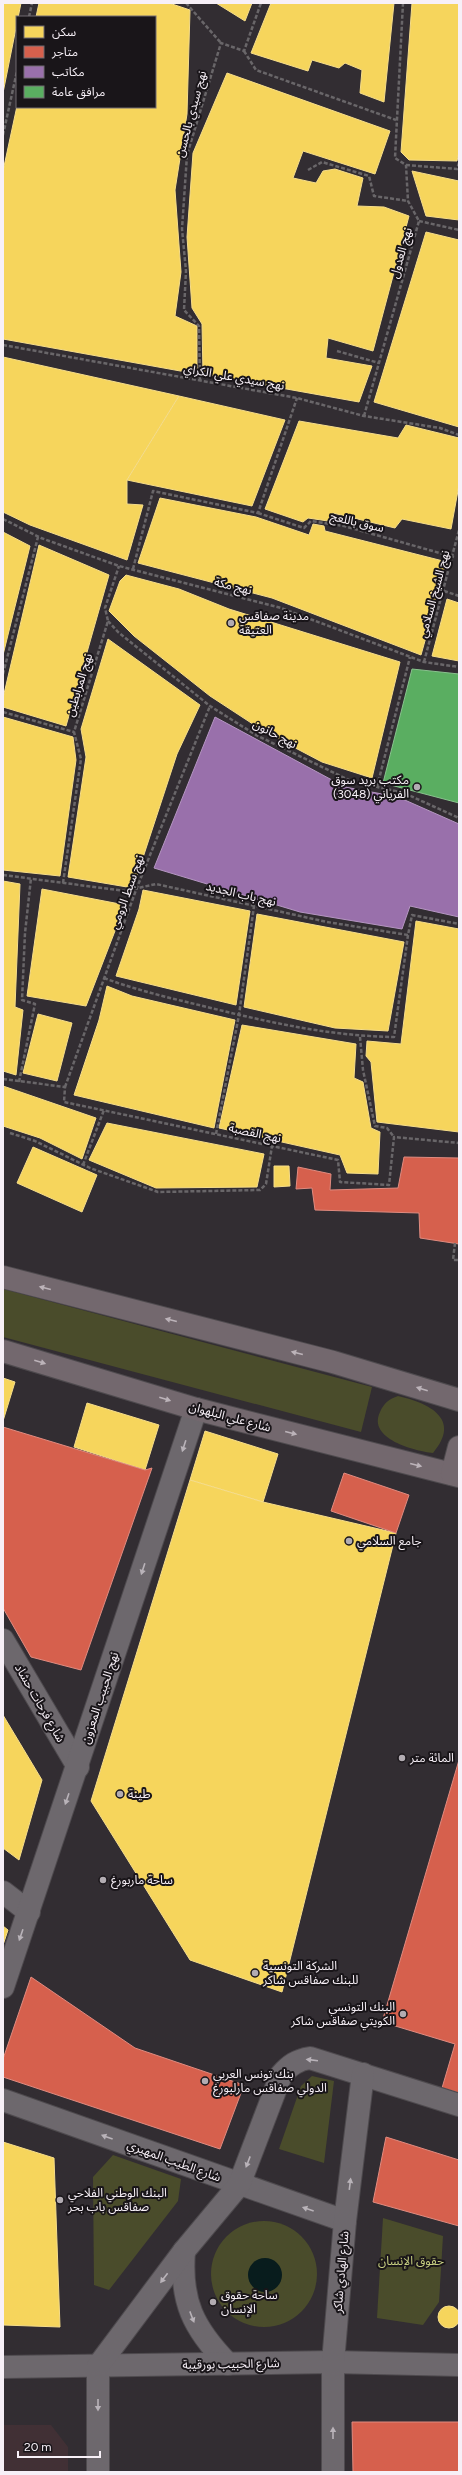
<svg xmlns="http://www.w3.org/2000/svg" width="462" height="2475" viewBox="0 0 462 2475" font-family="Figtree,'Noto Sans Arabic',sans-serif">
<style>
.education{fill:#413035}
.green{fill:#4a4c2b}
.water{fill:#081c1d}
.homes{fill:#f6d55c;stroke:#f6dd8a}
.shops{fill:#d6604d;stroke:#e08b80}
.offices{fill:#9970ab;stroke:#b596c2}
.public{fill:#5aae61;stroke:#89c28e}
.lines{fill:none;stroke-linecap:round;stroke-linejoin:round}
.minor-casing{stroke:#4e4a4e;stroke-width:24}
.major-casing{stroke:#4e4a4e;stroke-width:24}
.path{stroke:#696669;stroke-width:2.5;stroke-dasharray:4 2;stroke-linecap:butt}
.minor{stroke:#6d686d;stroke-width:22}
.major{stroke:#73686e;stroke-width:22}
.oneway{fill:#bcb3b9}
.oneway2{fill:#b9b3b9}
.poi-dot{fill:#b2acb2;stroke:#191519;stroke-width:1.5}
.labels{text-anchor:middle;stroke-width:4;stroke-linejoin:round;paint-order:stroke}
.street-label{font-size:12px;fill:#f7f0f7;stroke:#191519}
.poi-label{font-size:12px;fill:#f7f0f7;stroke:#191519;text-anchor:start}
.park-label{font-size:12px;fill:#c9d182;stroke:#191519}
</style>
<rect width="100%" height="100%" fill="#322d32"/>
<path class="education" d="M3 2425H51L68 2447V2472H3Z"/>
<g class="green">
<path d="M3 1289 372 1387 361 1432 3 1337Z"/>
<path d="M398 1396C429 1403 462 1419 433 1453 415 1451 367 1439 380 1412 384 1403 389 1399 398 1396Z"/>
<path d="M312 2076 334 2081 324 2163 279 2149 301 2086Z"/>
<path d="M113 2155 181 2179 178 2201 109 2290 94 2285 93 2177Z"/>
<path d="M383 2218 443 2236 439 2302 423 2325 377 2318Z"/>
<circle cx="264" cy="2274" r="53"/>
</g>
<circle class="water" cx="265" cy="2275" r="17"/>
<g class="homes">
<path d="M3 3H21L3 93Z"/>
<path d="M39 3H169L190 10 187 114 175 190 181 272 175 316 197 326V374L3 339V171L17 106 155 107V17H36Z"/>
<path d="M216 3H252L245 21Z"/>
<path d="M271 3H394L384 102 360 93 362 70 345 63 339 68 312 60 308 71 251 53Z"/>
<path d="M412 3H459V152L457 161 409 160 401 152Z"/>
<path d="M227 73 390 131 375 174 303 151 293 178 316 183 323 171 335 169 363 178 357 206 384 207 409 216 373 351 328 338 326 358 372 366 359 402 203 374 202 324 192 308 187 237 193 153Z"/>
<path d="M412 171 459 181V220L426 216Z"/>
<path d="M426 232 459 240V427L374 402Z"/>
<path d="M3 357 179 396 127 480V504L143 505 127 560 30 525 3 512Z"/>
<path d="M179 396 285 420 252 506 127 480Z"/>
<path d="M299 421 398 438 406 425 459 438V485L451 529 402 519 395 528 333 513 328 521 308 518 303 522 265 509Z"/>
<path d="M160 498 256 517 309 535 313 524 324 526 325 531 447 562 421 655 272 598 138 563Z"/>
<path d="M3 532 30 546 3 655Z"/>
<path d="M39 545 109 575 66 726 3 707V698Z"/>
<path d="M126 575 179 589 229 609 400 662 372 778 322 762 265 732 210 696 134 636 109 611 120 581Z"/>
<path d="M447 599 459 603V661L432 656Z"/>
<path d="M108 639 200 705 177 754 133 888 68 877 86 757 81 729Z"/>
<path d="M3 717 73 737 76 760 60 876 3 870Z"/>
<path d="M3 881 20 884 15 1007 23 1010 16 1075 3 1071Z"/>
<path d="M42 889 125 905 86 1006 27 996Z"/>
<path d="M143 890 250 911 236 1005 116 976 139 909Z"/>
<path d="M257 914 404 942 388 1031 335 1028 244 1007Z"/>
<path d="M416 921 459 929V1132L377 1122 371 1062 366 1056 367 1041 401 1044Z"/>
<path d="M107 986 132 996 235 1020 214 1128 74 1095 99 1020Z"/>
<path d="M38 1014 72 1023 57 1081 23 1073Z"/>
<path d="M242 1025 356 1044 354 1078 363 1082 371 1128 380 1132 378 1174 347 1173 340 1155 219 1128Z"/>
<path d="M3 1086 96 1118 82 1159 40 1138 3 1126Z"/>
<path d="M107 1123 264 1154 257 1187 156 1188 89 1160Z"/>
<path d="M33 1147 97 1175 82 1212 17 1183Z"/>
<path d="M274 1166H289L290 1186 274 1187Z"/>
<path d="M3 1378 15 1382 3 1421Z"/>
<path d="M87 1403 159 1425 145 1470 74 1447Z"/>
<path d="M205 1431 278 1454 263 1502 190 1480Z"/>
<path d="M190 1480 263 1502 396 1533 282 1992 190 1960 91 1801Z"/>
<path d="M3 1715 42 1780 19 1860 3 1848Z"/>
<path d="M3 1926 8 1930 3 1945Z"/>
<path d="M3 2142 54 2158 60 2327 3 2325Z"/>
<circle cx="449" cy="2317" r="11"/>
</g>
<g class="shops">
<path d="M404 1157 459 1158V1244L420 1238 419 1213 315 1210 312 1188 296 1189 298 1167 331 1174 330 1190 398 1188Z"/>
<path d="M3 1427 145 1470 152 1468 81 1670 31 1657 3 1608Z"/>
<path d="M344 1473 409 1495 396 1533 331 1511Z"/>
<path d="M459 1760V2093L442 2088 455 2044 382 2022Z"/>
<path d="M31 1977 135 2048 244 2085 220 2149 3 2077V2059Z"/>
<path d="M386 2137 459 2160V2226L373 2202Z"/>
<path d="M352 2422H459V2472H353Z"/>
</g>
<path class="offices" d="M215 717 345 787 398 797 459 824V917L410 906 402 929 300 912 154 868Z"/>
<path class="public" d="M412 669 459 674V803L383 783Z"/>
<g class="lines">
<g class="minor-casing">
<g id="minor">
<path d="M3 1640 78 1767"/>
<path d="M3 1892 29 1912"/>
<path d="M3 1987 196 1409"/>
<path d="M3 2100 345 2221"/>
<path d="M184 2251C180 2301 193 2328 228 2364"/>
<path d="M3 2367 333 2362 459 2365"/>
<path d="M98 2472V2366L184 2251 239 2185 281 2075C290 2065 297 2060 310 2058L459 2105"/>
<path d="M333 2472V2362L345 2221 363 2074"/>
</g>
</g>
<g class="major-casing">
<g id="major">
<path d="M3 1277 333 1362 459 1400"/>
<path d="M3 1351 196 1409 459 1476"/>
<path d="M452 1474 459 1447"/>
</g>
</g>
<g class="path">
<path d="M186 3 221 43"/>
<path d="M29 17 32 3"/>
<path d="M244 51 256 70 396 120"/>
<path d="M3 135 17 71"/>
<path d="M406 165 457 169 459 163"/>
<path d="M308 170 322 162 369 176 374 196 408 201"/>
<path d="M419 221 459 230"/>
<path d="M3 345 297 398 364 416 440 428 459 435"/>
<path d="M337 351 379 363"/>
<path d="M200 381 199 326 184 310 186 271 182 229 187 155 221 43 244 51 261 3"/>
<path d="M364 416 419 221 408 201 406 165 395 158 403 3"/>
<path d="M258 513 304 528 311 521 344 526 454 557"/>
<path d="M3 519 41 538 119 566 281 608 424 662 459 667"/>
<path d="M133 569 153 491 258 513 297 398"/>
<path d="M444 591 459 596"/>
<path d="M108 621 118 632 210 706 256 735 351 781 404 793 459 818"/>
<path d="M424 662 459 530"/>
<path d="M3 674 38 537"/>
<path d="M3 712 74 732"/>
<path d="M377 787 410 657"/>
<path d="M3 875 125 891 156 884 327 922 408 935 412 915 459 924"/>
<path d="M63 883 81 759 74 732 108 621 105 608 119 566"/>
<path d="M104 978C136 990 170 998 203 1006 267 1022 329 1036 394 1037L408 935"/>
<path d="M360 1037 363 1070 375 1126 387 1128 394 1137"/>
<path d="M3 1079 65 1087 64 1102 338 1160 340 1182 389 1185 394 1137 459 1143"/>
<path d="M19 1082 35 1004 22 1000 25 933 31 878"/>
<path d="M65 1087 136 890 210 706"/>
<path d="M10 1133 35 1141 90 1168 158 1192 260 1190 266 1184 272 1146"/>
<path d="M216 1134 239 1015 254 906"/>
<path d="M83 1165 104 1110"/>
<path d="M455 1243 453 1260H459"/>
</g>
<use href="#minor" class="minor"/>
<use href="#major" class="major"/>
</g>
<defs><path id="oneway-solid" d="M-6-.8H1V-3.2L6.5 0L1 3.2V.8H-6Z"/></defs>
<g class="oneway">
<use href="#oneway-solid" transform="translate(45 1288) rotate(-166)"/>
<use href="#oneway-solid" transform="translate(171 1320) rotate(-166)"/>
<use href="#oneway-solid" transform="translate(297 1353) rotate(-166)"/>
<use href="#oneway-solid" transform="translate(40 1362) rotate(17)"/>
<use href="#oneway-solid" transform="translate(422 1389) rotate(-163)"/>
<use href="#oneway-solid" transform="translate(165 1399) rotate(17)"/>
<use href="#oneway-solid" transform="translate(291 1433) rotate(14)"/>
<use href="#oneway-solid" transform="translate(416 1465) rotate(14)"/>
</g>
<g class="oneway2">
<use href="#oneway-solid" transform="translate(184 1446) rotate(108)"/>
<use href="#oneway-solid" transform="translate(143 1569) rotate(108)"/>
<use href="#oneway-solid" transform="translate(67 1799) rotate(109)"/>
<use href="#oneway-solid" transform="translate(21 1935) rotate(109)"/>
<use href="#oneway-solid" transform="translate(312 2060) rotate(-173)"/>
<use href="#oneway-solid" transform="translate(107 2137) rotate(-160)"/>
<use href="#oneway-solid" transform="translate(248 2162) rotate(111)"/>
<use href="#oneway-solid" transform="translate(350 2184) rotate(-83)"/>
<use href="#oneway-solid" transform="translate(308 2209) rotate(-161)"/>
<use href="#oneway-solid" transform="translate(164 2278) rotate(127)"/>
<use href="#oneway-solid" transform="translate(192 2317) rotate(69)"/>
<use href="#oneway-solid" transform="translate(98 2405) rotate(90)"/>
<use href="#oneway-solid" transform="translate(333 2433) rotate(-90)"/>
</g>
<g class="poi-dot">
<circle cx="231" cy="623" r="4"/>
<circle cx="417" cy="787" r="4"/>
<circle cx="349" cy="1541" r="4"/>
<circle cx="402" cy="1758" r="4"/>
<circle cx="120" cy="1794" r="4"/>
<circle cx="103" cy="1880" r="4"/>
<circle cx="255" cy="1973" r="4"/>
<circle cx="403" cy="2014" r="4"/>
<circle cx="205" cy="2081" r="4"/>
<circle cx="60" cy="2200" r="4"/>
<circle cx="213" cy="2302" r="4"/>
</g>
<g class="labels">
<g class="street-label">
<text transform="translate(191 114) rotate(-75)" y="4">نهج سيدي بالحسن</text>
<text transform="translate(401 253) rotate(-74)" y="4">نهج العدول</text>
<text transform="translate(234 377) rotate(10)" y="4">نهج سيدي علي الكراي</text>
<text transform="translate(357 522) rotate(13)" y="4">سوق باللعج</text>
<text transform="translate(233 586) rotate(14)" y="4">نهج مكة</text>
<text transform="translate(434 594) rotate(-75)" y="4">نهج الشيخ السلامي</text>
<text transform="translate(79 685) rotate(-73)" y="4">نهج المرابطين</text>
<text transform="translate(275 734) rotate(28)" y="4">نهج حانون</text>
<text transform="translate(127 892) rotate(-70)" y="4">نهج سبط الرومي</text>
<text transform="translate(241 894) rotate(13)" y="4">نهج باب الجديد</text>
<text transform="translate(255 1133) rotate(12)" y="4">نهج القصبة</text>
<text transform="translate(230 1417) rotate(15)" y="4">شارع علي البلهوان</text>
<text transform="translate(100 1698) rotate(-72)" y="4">نهج الحبيب المعزون</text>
<text transform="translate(40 1703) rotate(60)" y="4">شارع فرحات حشاد</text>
<text transform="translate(174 2161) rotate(20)" y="4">شارع الطيب المهيري</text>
<text transform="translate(341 2272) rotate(-85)" y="4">شارع الهادي شاكر</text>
<text transform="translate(231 2364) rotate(-1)" y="4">شارع الحبيب بورقيبة</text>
</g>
<g class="poi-label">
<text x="239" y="620">مدينة صفاقس<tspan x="239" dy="14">العتيقة</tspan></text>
<text x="409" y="784" text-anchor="end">مكتب بريد سوق<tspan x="409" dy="14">الفرياني (3048)</tspan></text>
<text x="357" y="1545">جامع السلامي</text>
<text x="410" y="1762">المائة متر</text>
<text x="128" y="1798">طينة</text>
<text x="111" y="1884">ساحة ماربورغ</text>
<text x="263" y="1970">الشركة التونسية<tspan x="263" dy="14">للبنك صفاقس شاكر</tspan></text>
<text x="395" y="2011" text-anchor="end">البنك التونسي<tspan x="395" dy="14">الكويتي صفاقس شاكر</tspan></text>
<text x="213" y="2078">بنك تونس العربي<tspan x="213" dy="14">الدولي صفاقس مارلبورغ</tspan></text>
<text x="68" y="2197">البنك الوطني الفلاحي<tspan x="68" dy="14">صفاقس باب بحر</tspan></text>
<text x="221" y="2299">ساحة حقوق<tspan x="221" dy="14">الإنسان</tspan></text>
</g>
<g class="park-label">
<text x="411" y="2265">حقوق الإنسان</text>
</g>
</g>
<rect width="462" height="2475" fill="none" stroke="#f7f0f7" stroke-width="8"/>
<rect x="16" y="16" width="140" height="92" fill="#191519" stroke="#726d72"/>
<rect x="24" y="26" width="20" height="12" fill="#f6d55c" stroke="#726d72"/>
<text x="52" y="36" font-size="12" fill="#f7f0f7">سكن</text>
<rect x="24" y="46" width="20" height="12" fill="#d6604d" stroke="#726d72"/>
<text x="52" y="56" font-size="12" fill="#f7f0f7">متاجر</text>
<rect x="24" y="66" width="20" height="12" fill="#9970ab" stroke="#726d72"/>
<text x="52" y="76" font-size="12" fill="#f7f0f7">مكاتب</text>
<rect x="24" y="86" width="20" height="12" fill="#5aae61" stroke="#726d72"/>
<text x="52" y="96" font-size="12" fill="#f7f0f7">مرافق عامة</text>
<path d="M18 2451v6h82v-6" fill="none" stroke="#f7f0f7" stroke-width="2"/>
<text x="24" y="2451" font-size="12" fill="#f7f0f7" stroke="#191519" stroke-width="3" paint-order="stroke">20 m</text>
</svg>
